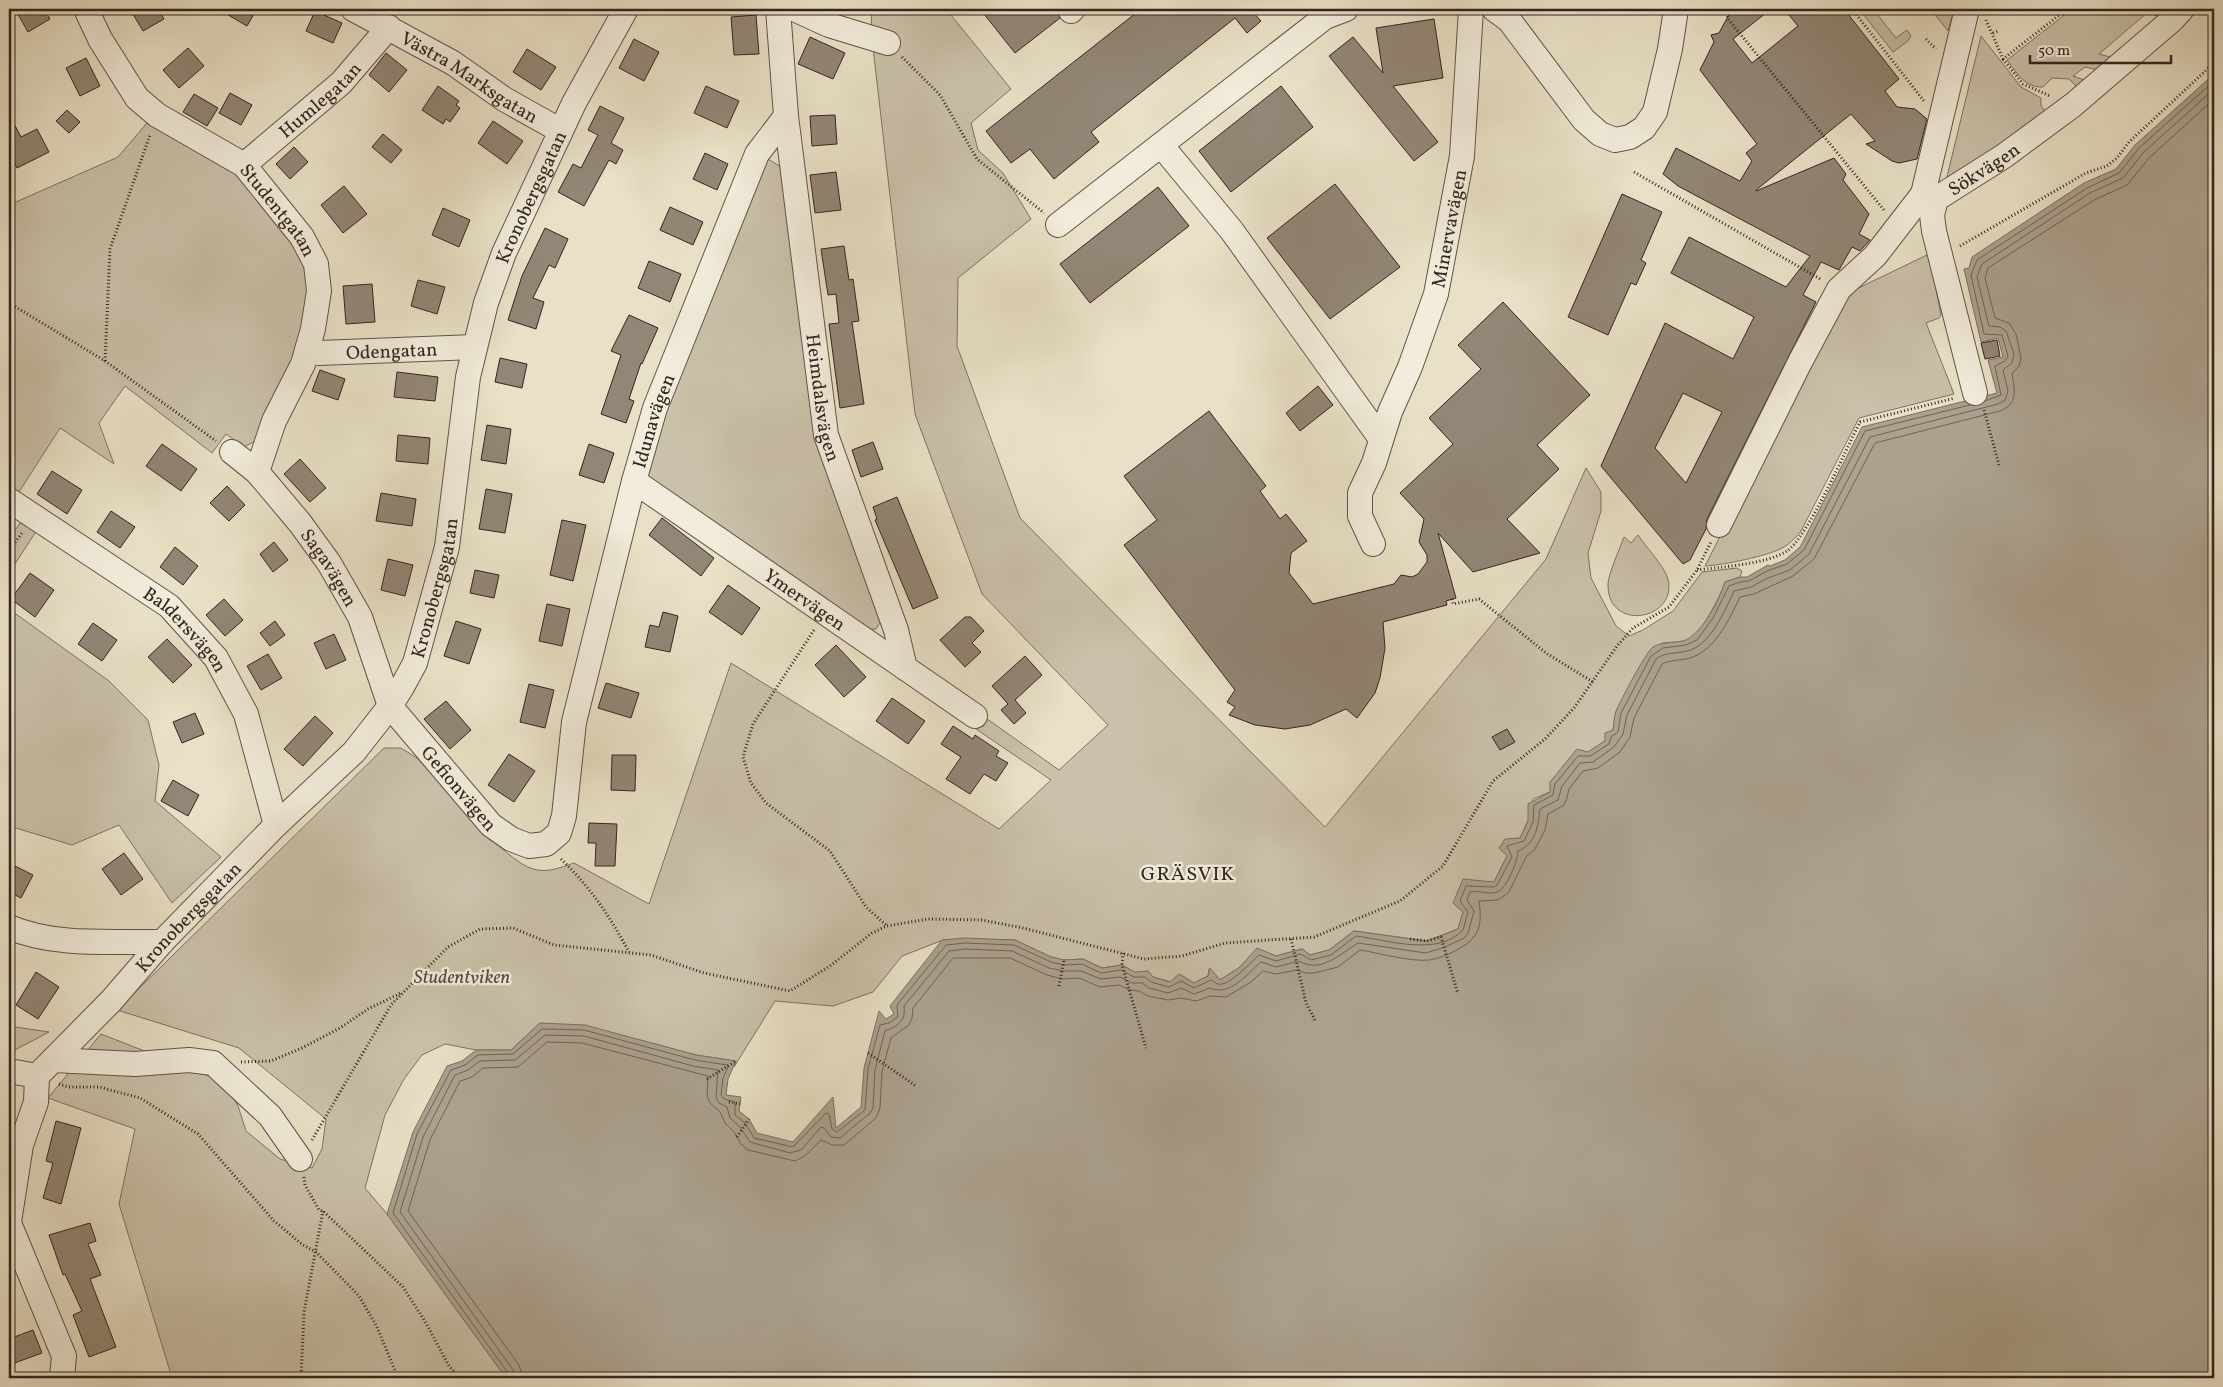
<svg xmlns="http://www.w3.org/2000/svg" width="2223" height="1387" viewBox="0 0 2223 1387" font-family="Vollkorn,serif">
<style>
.green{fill:#cac1aa;stroke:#7e7264}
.water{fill:#aba18e;stroke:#7b6f61}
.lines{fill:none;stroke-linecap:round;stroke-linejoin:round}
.shore{stroke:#6f6256;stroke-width:1}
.building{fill:#928676;stroke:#33241e;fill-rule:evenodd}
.minor-casing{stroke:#605348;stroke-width:26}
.path{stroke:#33241e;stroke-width:3;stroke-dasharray:1 2.5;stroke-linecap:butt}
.minor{stroke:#f1ecdb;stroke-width:24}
.labels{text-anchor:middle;stroke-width:5;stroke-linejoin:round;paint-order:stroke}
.street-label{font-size:19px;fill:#33241e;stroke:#f1ecdb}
.park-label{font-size:19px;font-style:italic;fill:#594b41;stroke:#f1ecdb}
.neighbourhood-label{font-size:20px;letter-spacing:1px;fill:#33241e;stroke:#f1ecdb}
</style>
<rect width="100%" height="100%" fill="#e9e1c7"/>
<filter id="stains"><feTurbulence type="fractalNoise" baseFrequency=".004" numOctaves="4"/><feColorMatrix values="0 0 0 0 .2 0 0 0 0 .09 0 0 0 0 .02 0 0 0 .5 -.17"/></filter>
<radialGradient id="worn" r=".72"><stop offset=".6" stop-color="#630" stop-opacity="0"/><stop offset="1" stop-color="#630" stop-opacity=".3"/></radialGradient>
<g class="green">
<path d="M872 9H946L1011 89 971 123 978 150 1003 173 1031 219 958 278 957 346 1020 518 1325 827 1546 559 1586 468 1601 492V511L1588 553 1591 578 1616 626 1629 636 1643 630 1673 611 1702 572 1737 568 1742 571 1740 577 1725 582C1721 595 1703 629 1693 637 1685 643 1671 642 1662 643L1616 712 1613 730 1605 741 1588 752 1550 792 1533 799 1528 821 1520 838 1505 840 1507 856 1494 882 1463 912 1458 929 1427 941 1354 931 1329 950 1310 955 1302 949 1276 956 1257 949 1240 967 1220 980 1209 969 1208 976 1194 983 1179 974 1171 982 1153 977 1148 971 1135 973 1122 965 1102 968 1083 959 1064 960 1051 957 1015 940H943L902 956 873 992 833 1006 775 1001 734 1067 735 1061 696 1055 655 1044 540 1023 511 1050H476L445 1044 422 1055 404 1079 385 1115 365 1188 387 1214 506 1378H172L119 1204 135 1129 48 1098 101 1034 224 1082 238 1106 246 1131 280 1159 312 1168 322 1149 326 1119 239 1048 117 1010 384 748H401L417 758C440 783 504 861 533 869 548 873 559 868 574 863L649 904 731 663 999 829 1051 780 976 729 983 716 1059 770 1108 725 982 594 915 414 871 30Z"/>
<path d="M1859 9H1873L1896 38 1907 30 1911 36 1908 41 1893 52Z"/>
<path d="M1932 9H1954L1948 31 1932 11Z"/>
<path d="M2072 9H2174L2164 19 2148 12 2099 54 2117 59 2104 71 2085 67 2073 76 2090 82 2079 89 2069 79 2052 78 2043 87C2025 88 2017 73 2007 60Z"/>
<path d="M1981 36 2021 87 2041 98V106L2048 114 1946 181Z"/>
<path d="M147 123 236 166 298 246 308 269 313 301 300 345 259 439 244 447 226 434 212 453 125 386 99 423 114 464 60 428 19 492 9 485V205L118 157Z"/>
<path d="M768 159 781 167 815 433 882 619 876 629 864 630 651 481 645 468 761 164Z"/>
<path d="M1929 254 1941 315 1939 318 1926 323 1954 394 1859 418 1801 531C1796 537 1791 543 1784 547 1769 556 1723 565 1705 566L1842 296Z"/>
<path d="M20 523 37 530 9 573V539Z"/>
<path d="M1638 535C1645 546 1665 567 1668 579 1678 620 1607 633 1608 584 1608 575 1620 548 1624 537L1631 543Z"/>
<path d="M9 609 109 681 148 720 159 765 155 801 221 857 172 903 119 825 72 845 9 826Z"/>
<path d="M9 1026 49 1032 13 1051H9Z"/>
</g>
<path class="water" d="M2214 74V1378H506L387 1214 413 1132 447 1066 462 1061 476 1050H511L540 1023 585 1025 696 1055 736 1061 728 1079 726 1095 741 1097 739 1111 749 1119 757 1133 793 1142 833 1097 836 1128 861 1107 864 1068 879 1011 886 1019 894 1014 890 1006 942 940 965 938 1015 940 1051 957 1064 960 1083 959 1102 968 1122 965 1135 972 1148 971 1153 977 1170 982 1179 974 1194 983 1208 976 1210 968 1220 980 1240 967 1257 948 1276 956 1302 949 1310 955 1329 950 1354 931 1427 941 1458 929 1463 912 1453 903 1463 879 1494 882 1507 856 1499 848 1505 839 1520 838 1528 821V804L1550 792V782L1577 749 1588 752 1605 741V733L1613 730C1614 724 1614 717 1616 711 1621 700 1645 653 1653 647 1662 642 1673 643 1683 641 1701 636 1720 599 1725 582L1740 577H1747L1768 565 1770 566 1785 560 1800 547 1862 427 1997 393 1988 360 2003 357 1998 338 1981 342 1964 269 1969 268 1972 257 2084 183 2116 169 2135 145Z"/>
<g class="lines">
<g class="shore">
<path d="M1985 401 2001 395 1995 366 2005 361 2008 356 2002 335 1984 334 1971 275 1977 260 2087 188 2119 173 2139 148 2214 81"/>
<path d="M509 1378 508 1373 393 1213 417 1134 451 1070 465 1065 478 1055 513 1054 542 1029 584 1030 695 1060 727 1065 728 1067 723 1078 721 1095 724 1099 735 1102V1115L745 1123 754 1138 793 1147 826 1113 829 1114 832 1129 837 1132 865 1110 868 1069 880 1025 889 1023 898 1017 897 1005 946 945 965 943 1014 945 1051 962 1064 965 1082 964 1101 973 1121 970 1134 977H1145L1151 982 1169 987 1181 981 1194 988 1211 980C1214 981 1216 984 1218 984 1229 987 1252 961 1259 955L1276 961 1301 954 1311 960 1331 955 1356 936C1387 940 1438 957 1463 930L1468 912 1460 901 1466 886 1494 887 1497 885 1512 857 1507 846 1524 841 1533 822 1534 805 1553 795 1555 784 1578 756H1590L1609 744 1611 737 1618 732 1621 713 1651 656 1663 648 1686 645 1697 640 1713 618 1729 586 1740 582 1749 581 1767 571 1787 564 1804 550 1865 431 1970 405"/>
<path d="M516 1378 513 1370 400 1212 423 1137 455 1075 468 1070 480 1061 515 1060 545 1035 584 1036 693 1066 718 1070 716 1098 719 1103 727 1107 730 1118 740 1127 750 1142 790 1153 801 1150 821 1127 824 1128 831 1137 840 1138 870 1113 873 1108 875 1070 885 1031C898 1026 906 1021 904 1006L949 951 965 949 1012 951 1049 968 1063 971H1081L1101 979 1120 977 1132 983H1142L1149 988 1168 993 1181 988 1194 994 1210 988C1230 997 1247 974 1261 962L1276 967 1299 961C1321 974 1340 954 1358 943L1426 953 1445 947 1464 938 1468 933 1474 911 1467 900 1470 892C1478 890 1489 895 1497 892 1507 889 1518 860 1518 851 1536 844 1538 826 1540 809L1558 800 1562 786 1580 763 1593 762 1614 747 1623 734 1627 715 1656 659C1665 652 1676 654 1687 651 1710 646 1725 611 1734 591L1751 587 1768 578 1790 570 1809 554 1870 437 1998 404 2005 400 2008 391 2003 370 2012 363 2014 354 2006 331 2000 327 1989 326 1977 277 1982 264 2090 193 2123 178 2144 152 2214 89"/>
<path d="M523 1378 519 1365 408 1211 430 1140 460 1081 472 1077 483 1068 518 1067 547 1042 582 1043 708 1076 707 1096 710 1103 720 1112 725 1123 734 1132 741 1144 748 1150 795 1161 805 1156 821 1140 832 1145H844L876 1118 880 1108 882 1071 891 1038 909 1025 912 1018 913 1008 953 958H1010L1047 975 1063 979 1079 978 1100 987 1119 985 1130 990 1139 991 1148 996 1168 1000 1181 998 1196 1001 1210 996 1226 997 1251 982 1263 971 1276 974 1297 970 1306 973H1314L1338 967 1360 950C1379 953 1411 962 1429 960 1436 959 1445 956 1451 953 1478 940 1483 929 1479 901L1498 900 1509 892 1526 857 1535 849 1545 830 1548 814 1564 805 1567 798 1569 789 1583 771 1598 768 1620 752 1630 737 1634 718 1662 664C1672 659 1683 661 1693 657 1716 648 1730 618 1740 597L1754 594 1793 576 1814 559 1875 443 2000 411C2018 404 2015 390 2012 374L2019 366 2021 358 2016 334 2009 323 1995 318 1985 278 1988 268 2094 200 2127 185 2149 158 2214 99"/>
</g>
</g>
<g class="building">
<path d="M15 9H44L50 19 28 32Z"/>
<path d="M130 9H158L164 19 143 31Z"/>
<path d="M218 9H257L247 26Z"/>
<path d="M980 9H1058L1060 18 1015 53Z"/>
<path d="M1141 9H1250L1261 21 1247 33 1235 18 1091 132 1099 142 1054 179 1030 149 1011 163 986 131Z"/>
<path d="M1732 9H1771L1733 39 1752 63 1798 26 1784 9H1844L1899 79 1885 91 1897 107 1915 109 1927 119 1917 159 1899 163 1892 161 1866 144 1875 141 1851 114 1756 190V191L1834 158 1846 174 1843 180 1869 214 1859 234 1870 240 1860 251 1852 247 1839 270 1821 262 1803 295 1816 302 1707 519 1706 529 1690 560 1683 564 1601 466 1665 323 1733 359 1754 317 1671 273 1689 237 1786 287 1810 256 1678 186 1663 174 1676 148 1740 181 1752 161 1746 153 1757 144 1700 70 1714 42 1711 35 1719 33ZM1683 393 1722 412 1686 483 1655 448Z"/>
<path d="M315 11 342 23 333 43 306 31Z"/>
<path d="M756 15 759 54 734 55 731 17Z"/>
<path d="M1434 19 1443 78 1393 86 1438 142 1414 161 1329 56 1353 37 1383 73 1376 28Z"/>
<path d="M810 37 845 53 833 79 798 64Z"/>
<path d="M634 39 659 52 644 81 619 68Z"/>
<path d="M188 48 204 66 179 88 163 70Z"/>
<path d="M527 49 556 67 541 90 513 72Z"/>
<path d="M386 53 407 70 389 92 369 75Z"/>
<path d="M86 58 100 86 80 96 66 68Z"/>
<path d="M438 86 459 101 456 105 460 108 450 122 446 119 443 124 422 110Z"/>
<path d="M706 86 739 101 727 128 694 113Z"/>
<path d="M1281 86 1313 127 1231 192 1199 151Z"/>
<path d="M230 93 252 105 241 125 219 113Z"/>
<path d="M194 94 218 108 207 126 183 112Z"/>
<path d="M600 106 624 118 611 143 623 150 616 164 609 160 584 206 558 192 573 164 581 168 598 135 588 130Z"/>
<path d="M67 110 80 122 69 133 56 121Z"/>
<path d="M9 114 21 137 37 129 49 152 17 168 9 151Z"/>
<path d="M835 115 837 144 812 146 810 116Z"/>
<path d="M493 121 523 141 507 164 478 143Z"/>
<path d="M383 134 402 150 391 163 372 147Z"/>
<path d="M294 147 308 162 290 179 276 164Z"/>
<path d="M705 153 728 164 717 190 693 179Z"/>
<path d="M836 172 841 210 815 213 810 175Z"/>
<path d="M1335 184 1400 267 1330 319 1267 238Z"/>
<path d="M344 186 367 214 343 233 321 205Z"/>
<path d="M1158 187 1189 226 1090 303 1060 264Z"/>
<path d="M1622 194 1662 212 1641 260 1646 263 1636 285 1631 283 1608 335 1568 317Z"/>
<path d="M670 207 703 222 693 245 660 230Z"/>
<path d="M443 208 470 220 459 247 432 235Z"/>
<path d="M545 228 568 239 555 268 549 265 533 298 544 302 536 329 508 320 522 276Z"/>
<path d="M844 246 849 280 853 279 859 321 852 322 864 404 840 408 829 324 839 323 836 294 828 295 821 249Z"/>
<path d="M649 261 681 274 670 302 638 288Z"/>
<path d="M418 280 445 287 437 314 411 306Z"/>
<path d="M372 284 375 322 346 324 343 286Z"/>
<path d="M1503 302 1590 395 1537 445 1559 469 1507 519 1540 553 1473 572 1438 533 1456 598 1446 601 1447 605 1383 622 1385 648 1380 678 1375 693 1357 718 1346 709 1310 725 1285 729 1255 725 1229 715 1235 707 1227 702 1235 690 1124 545 1157 520 1124 476 1209 411 1266 486 1260 491 1280 519 1286 514 1307 541 1291 553 1289 573 1313 604 1394 584 1401 575 1412 577 1418 574 1427 562V555L1419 542 1424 519 1400 493 1453 444 1429 418 1481 369 1458 345Z"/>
<path d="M629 315 658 328 642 364 641 363 629 399 634 401 626 423 601 414 621 355 611 351Z"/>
<path d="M1997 340 2000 356 1985 359 1981 343Z"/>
<path d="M500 358 527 364 522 388 495 382Z"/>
<path d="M320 370 345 379 338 400 312 391Z"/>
<path d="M397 372 438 377 435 401 394 397Z"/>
<path d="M1318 386 1333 405 1300 431 1286 413Z"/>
<path d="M487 425 511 429 506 464 481 460Z"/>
<path d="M398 435 430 438 428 464 396 461Z"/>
<path d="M873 442 883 469 861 477 852 450Z"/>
<path d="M162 444 197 469 181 491 146 466Z"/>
<path d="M589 444 614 453 604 483 579 475Z"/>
<path d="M300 459 326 488 310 502 284 474Z"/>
<path d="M52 471 82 490 67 514 37 494Z"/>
<path d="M227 486 245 505 229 521 210 503Z"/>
<path d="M486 489 512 494 505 533 479 529Z"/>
<path d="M381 493 416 499 412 526 376 521Z"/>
<path d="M897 497 938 598 913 609 875 520 877 519 873 507Z"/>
<path d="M111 511 135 527 120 548 97 532Z"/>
<path d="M662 518 714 558 701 576 649 535Z"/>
<path d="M562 520 586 525 573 581 550 575Z"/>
<path d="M274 542 288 560 273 572 260 554Z"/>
<path d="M175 547 198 566 183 585 160 567Z"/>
<path d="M388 559 413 565 405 596 381 590Z"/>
<path d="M475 570 499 575 494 598 470 593Z"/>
<path d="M30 573 54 590 35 617 11 599Z"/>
<path d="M728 585 760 608 742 635 709 612Z"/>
<path d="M224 599 243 620 225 636 206 615Z"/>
<path d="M547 604 570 609 562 646 539 641Z"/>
<path d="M663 612 678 616 670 652 645 647 650 625 659 627Z"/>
<path d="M965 617H971L984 631 972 643 981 652 965 667 940 640Z"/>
<path d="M275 621 285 635 270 646 260 633Z"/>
<path d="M456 621 481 629 469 664 444 656Z"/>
<path d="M93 623 117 640 102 661 78 644Z"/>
<path d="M334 634 346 660 326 669 314 643Z"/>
<path d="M167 639 192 665 173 683 148 657Z"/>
<path d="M836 645 866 677 844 697 815 665Z"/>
<path d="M268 654 282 678 261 690 247 666Z"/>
<path d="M1025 656 1042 675 1015 700 1026 713 1014 724 1001 710 1008 704 992 686Z"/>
<path d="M606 683 639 693 631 718 598 708Z"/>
<path d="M529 684 554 690 545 728 520 722Z"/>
<path d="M892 698 925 721 908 744 876 721Z"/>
<path d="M446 701 471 730 450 749 424 719Z"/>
<path d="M195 713 204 734 182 743 173 722Z"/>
<path d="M315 716 333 733 303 766 284 749Z"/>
<path d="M953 726 973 739 975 735 999 751 996 756 1008 763 996 781 984 774 970 794 946 779 961 757 941 744Z"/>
<path d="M1507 729 1515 742 1500 750 1492 737Z"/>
<path d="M509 754 535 771 514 802 488 785Z"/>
<path d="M612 755H636L635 791 611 790Z"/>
<path d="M173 780 199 795 188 816 161 801Z"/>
<path d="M589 823 617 824 615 866H595L596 843H588Z"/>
<path d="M124 853 143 879 121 895 102 869Z"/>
<path d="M9 863 33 875 21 898 9 892Z"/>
<path d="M36 972 59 987 38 1019 16 1005Z"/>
<path d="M56 1121 81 1128 61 1204 43 1198 53 1163 46 1161Z"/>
<path d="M90 1223 96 1241 88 1244 101 1275 90 1279 116 1347 89 1357 73 1315 82 1311 65 1274 63 1275 49 1235Z"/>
<path d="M33 1330 42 1353 9 1365V1339Z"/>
</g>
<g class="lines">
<g class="minor-casing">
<g id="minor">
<path id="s1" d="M86 9 100 39 137 98 157 115 244 165 302 237 316 264 319 291 313 329 303 364 274 421 257 472"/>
<path id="s2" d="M353 9 453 63 504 99 561 131"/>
<path d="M794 9 829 25 888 43"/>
<path d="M1494 9 1509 20 1584 120 1600 134 1615 140 1630 137 1644 128 1655 112 1670 49 1676 9"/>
<path d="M1071 11 1073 9"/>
<path id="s3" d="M786 116 826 435 896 630 905 668"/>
<path d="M1161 145 1232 231 1381 439"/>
<path id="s4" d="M244 165 341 83 389 27"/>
<path d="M1936 199 1923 194 1967 9"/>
<path d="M1058 225 1325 17 1346 9"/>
<path id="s5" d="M307 350 319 353 475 347"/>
<path id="s6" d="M1975 393 1934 231 1932 215 1936 199 2004 156 2073 105 2172 20 2182 9"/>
<path id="s7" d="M232 452 257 472 300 523 329 563 360 617 390 706 491 825 511 839 529 846 546 844 559 833 564 816 574 722 634 481 655 408 757 154 786 116 778 9"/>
<path id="s8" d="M634 481 975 716"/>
<path id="s9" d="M9 500 169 606 216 658 246 714 276 825"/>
<path d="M1719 525 1800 362 1839 289 1875 256 1923 194"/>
<path id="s10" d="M1373 544 1360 516V493L1374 463 1390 412 1410 367 1436 294 1462 156 1471 9"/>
<path d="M9 927C55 947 113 941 162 942"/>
<path d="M53 1060 135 1064 189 1060 213 1063 270 1116 300 1159"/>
<path d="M9 1071 37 1076"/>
<path id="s11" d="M9 1222 21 1145 36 1102 37 1076 111 1001 162 942 276 825 354 752 390 706 402 687 415 663 447 547 468 377 486 303 504 253 574 103 626 9"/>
<path d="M9 1223 64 1356 62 1378"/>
</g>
</g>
<g class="path">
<path d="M1727 9 1728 19 1884 210"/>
<path d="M1852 9 1924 101"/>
<path d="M1986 20 2003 59 2067 9"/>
<path d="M1993 33 1998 31"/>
<path d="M1926 39 1936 49"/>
<path d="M902 57 940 95 977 159 1044 213"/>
<path d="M2003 59 2023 84 2050 96"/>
<path d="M1634 172 1822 280"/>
<path d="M1960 246 2086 173 2107 166 2117 158 2129 142 2214 63"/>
<path d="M9 303 105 361 216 441"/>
<path d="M105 361 110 249 150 135"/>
<path d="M1984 410 1999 465"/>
<path d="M9 551 22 533"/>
<path d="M1697 570C1721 567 1767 564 1787 551 1808 537 1846 449 1860 422L1955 398"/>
<path d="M1452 599 1453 604 1479 599 1546 653 1593 682"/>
<path d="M814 630 753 724 743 757 751 783 766 803 830 851 866 907 887 926"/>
<path d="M561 859C591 888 609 915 629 952"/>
<path d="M1291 939 1306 1003 1316 1022"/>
<path d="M1410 939 1427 941 1441 937 1458 994"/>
<path d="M1123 953 1122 965 1146 1048"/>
<path d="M1059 986 1064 960"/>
<path d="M868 1053 916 1086"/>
<path d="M241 1062 271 1061 302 1048 340 1028 368 1009 401 993"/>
<path d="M707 1079 736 1061"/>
<path d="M59 1084 68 1087H99L140 1098 198 1134 274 1221 303 1245 316 1252 359 1296 377 1327 398 1378"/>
<path d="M729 1102 740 1104"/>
<path d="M737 1137 749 1119"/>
<path d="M312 1140 391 1005 448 947 480 929 513 928 554 945 651 955 704 973 790 991 830 966 872 933 887 926 928 919 982 920 1023 928 1144 959 1182 956 1225 943 1314 937 1400 901 1443 866 1493 781 1545 739 1574 708 1617 646 1633 628 1669 607 1697 570 1711 542"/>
<path d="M304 1177 305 1185 319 1210 323 1211 403 1287 426 1323 449 1366 460 1378"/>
<path d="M301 1378 304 1312 323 1211"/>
<path d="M644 1378 649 1374"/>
</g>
<use href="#minor" class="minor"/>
</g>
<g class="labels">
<g class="street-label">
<text dy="7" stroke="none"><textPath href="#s2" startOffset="135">Västra Marksgatan</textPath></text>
<text dy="7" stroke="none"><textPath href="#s4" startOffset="100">Humlegatan</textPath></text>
<text dy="7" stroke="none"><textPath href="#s6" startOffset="256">Sökvägen</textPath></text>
<text dy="7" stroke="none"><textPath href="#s11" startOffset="1194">Kronobergsgatan</textPath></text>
<text dy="7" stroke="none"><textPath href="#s1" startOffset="286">Studentgatan</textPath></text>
<text dy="7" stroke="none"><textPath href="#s10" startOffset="334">Minervavägen</textPath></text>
<text dy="7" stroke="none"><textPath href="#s5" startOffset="85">Odengatan</textPath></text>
<text dy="7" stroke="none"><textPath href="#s3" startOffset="284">Heimdalsvägen</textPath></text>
<text dy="7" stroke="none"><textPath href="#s7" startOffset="962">Idunavägen</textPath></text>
<text dy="7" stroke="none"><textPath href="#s7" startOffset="152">Sagavägen</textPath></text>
<text dy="7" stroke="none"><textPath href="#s11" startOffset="789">Kronobergsgatan</textPath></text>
<text dy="7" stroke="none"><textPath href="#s8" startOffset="208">Ymervägen</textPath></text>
<text dy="7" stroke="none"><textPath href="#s9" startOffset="220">Baldersvägen</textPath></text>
<text dy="7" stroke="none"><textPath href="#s7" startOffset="412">Gefionvägen</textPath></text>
<text dy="7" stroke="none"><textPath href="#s11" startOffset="369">Kronobergsgatan</textPath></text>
</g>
<g class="park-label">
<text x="462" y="983">Studentviken</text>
</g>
<g class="neighbourhood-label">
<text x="1188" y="880">GRÄSVIK</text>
</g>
</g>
<rect width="2223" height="1387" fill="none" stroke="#e9e1c7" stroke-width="30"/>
<rect x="10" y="10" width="2203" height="1367" fill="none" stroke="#33241e" stroke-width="2.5"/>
<rect x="15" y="15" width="2193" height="1357" fill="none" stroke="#33241e"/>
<path d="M2030 55v8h141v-8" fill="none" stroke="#33241e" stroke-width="2.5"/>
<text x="2038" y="55" font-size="15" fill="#33241e" stroke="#f1ecdb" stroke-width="4" paint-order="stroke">50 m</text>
<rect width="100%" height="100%" filter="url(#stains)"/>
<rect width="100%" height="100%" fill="url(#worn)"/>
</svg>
